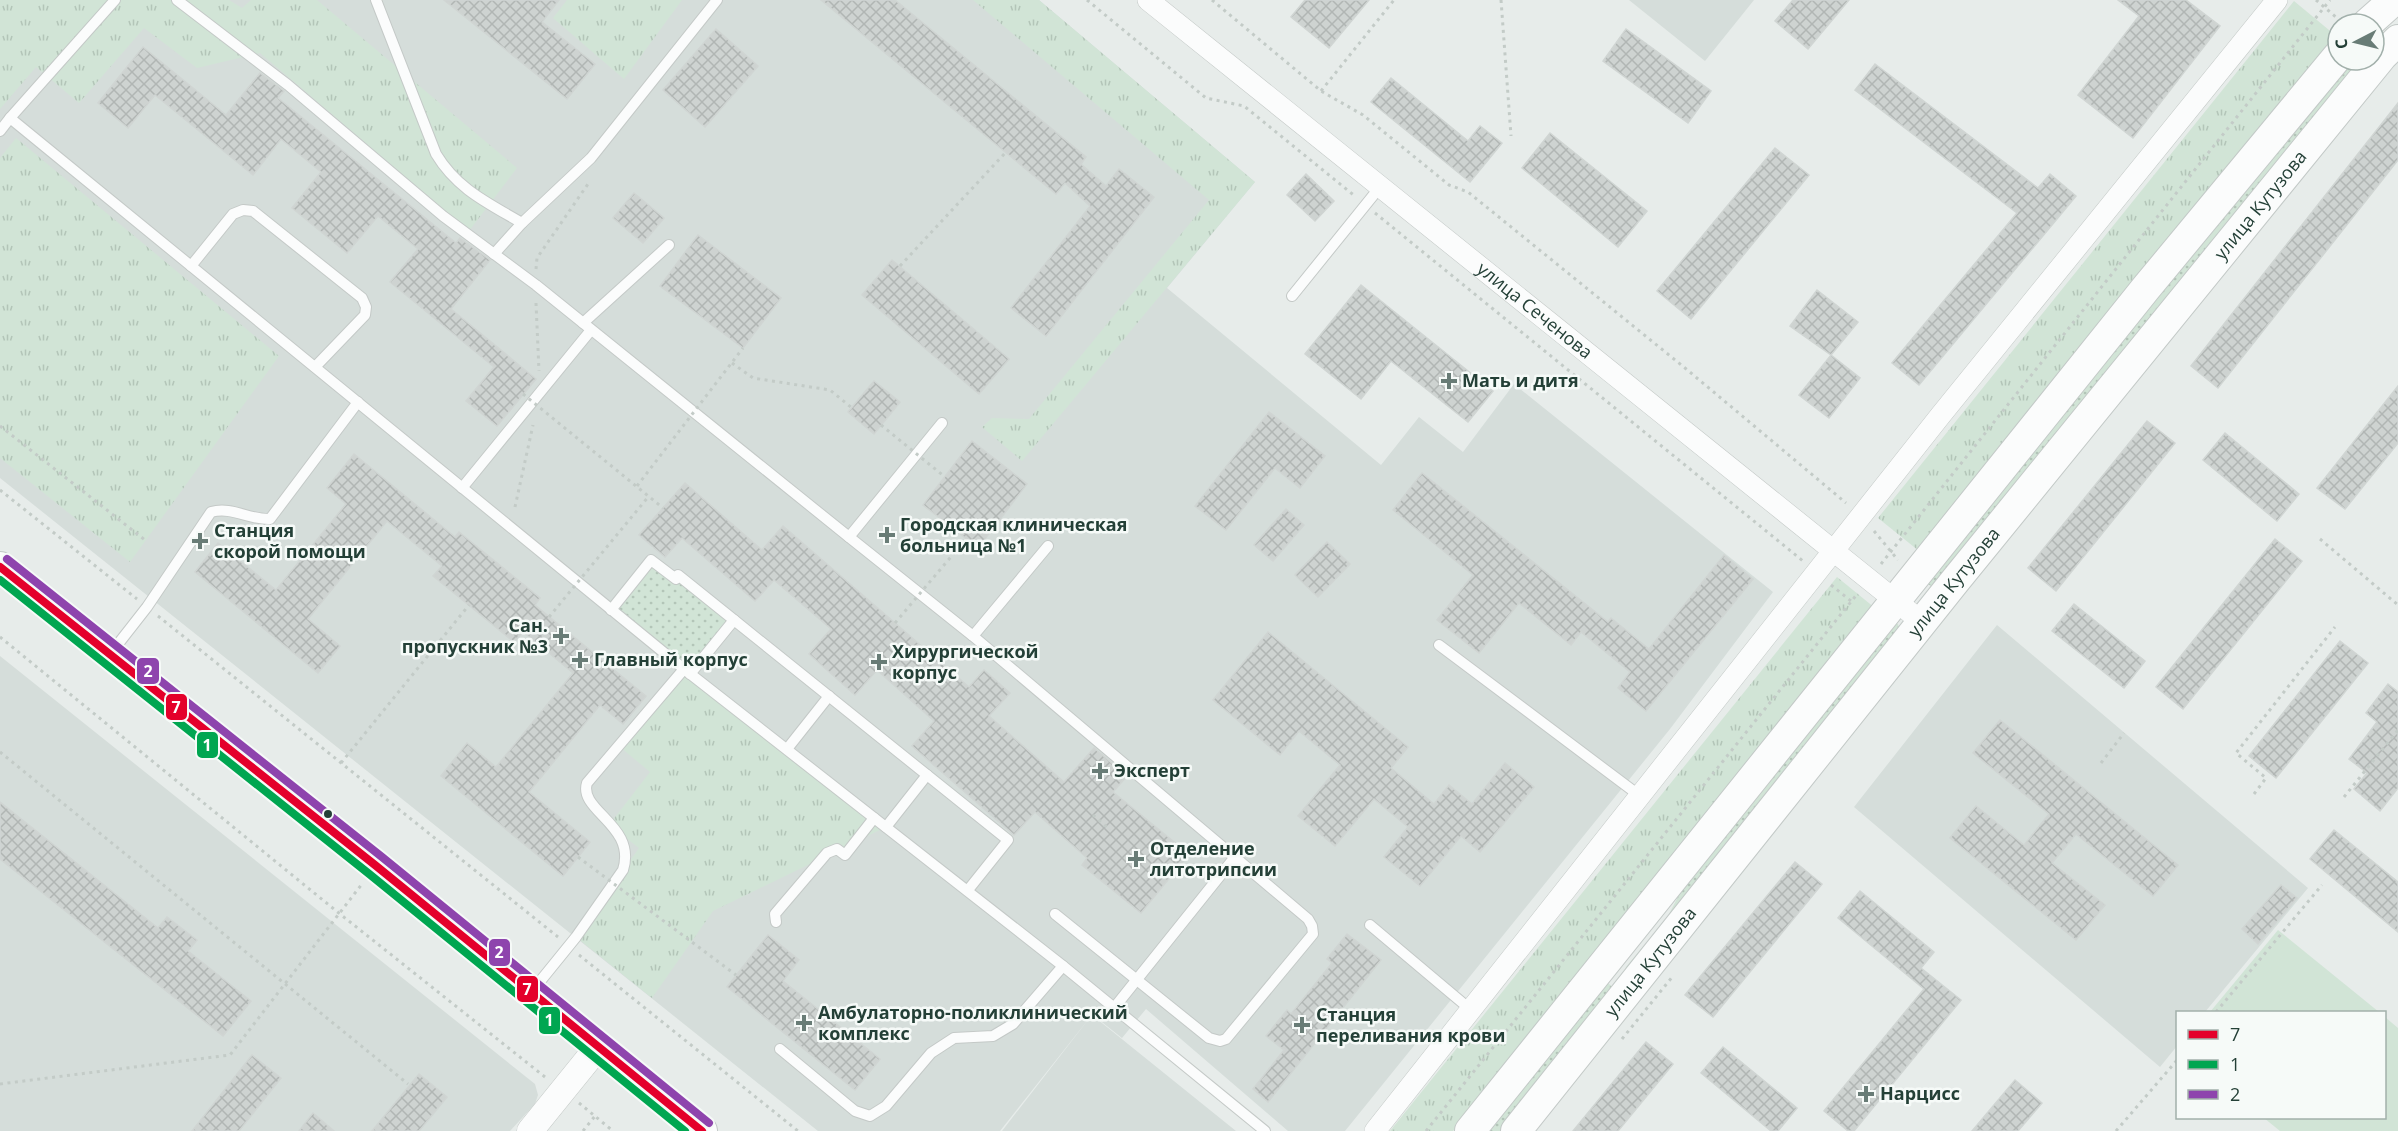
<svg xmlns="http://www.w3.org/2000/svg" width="2398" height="1131" viewBox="0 0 2398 1131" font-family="'Open Sans',sans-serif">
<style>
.built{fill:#d5ddda}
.grass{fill:url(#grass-dots)}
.park{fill:url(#park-tufts)}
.pitch{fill:#d1e4d6}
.building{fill:url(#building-cross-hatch);stroke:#d0d5d3;stroke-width:1.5}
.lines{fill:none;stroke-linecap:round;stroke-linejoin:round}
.service-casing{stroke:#c4c9c7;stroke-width:12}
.minor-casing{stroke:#c4c9c7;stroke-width:22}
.tertiary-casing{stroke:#c4c9c7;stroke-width:27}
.secondary-casing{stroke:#c3c9c7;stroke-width:32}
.path{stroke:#c3cbc7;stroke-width:3;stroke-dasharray:3 4.5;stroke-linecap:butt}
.service{stroke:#fbfcfc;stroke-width:10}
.minor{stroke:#fbfcfc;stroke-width:21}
.tertiary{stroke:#fbfcfc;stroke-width:26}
.secondary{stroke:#fbfcfc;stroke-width:30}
.path-bridge{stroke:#c3cbc7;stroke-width:3;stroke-dasharray:3 4.5;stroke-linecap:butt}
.bus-1-casing{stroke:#f6faf8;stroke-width:12}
.bus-2-casing{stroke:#f6faf8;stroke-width:12}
.bus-3-casing{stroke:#f6faf8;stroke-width:12}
.bus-1{stroke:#e4002b;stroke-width:8}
.bus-2{stroke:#00a651;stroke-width:8}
.bus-3{stroke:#8e44ad;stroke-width:8}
.poi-dot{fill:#687c76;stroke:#f6faf8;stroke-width:2}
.bus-dot{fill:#244037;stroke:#f6faf8;stroke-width:2}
.labels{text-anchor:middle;stroke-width:5;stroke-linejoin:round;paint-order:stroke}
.street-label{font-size:18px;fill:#244037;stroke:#f6faf8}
.poi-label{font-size:18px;font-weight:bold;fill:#244037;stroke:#f6faf8;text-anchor:start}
.line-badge{stroke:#f6faf8;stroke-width:2}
.badge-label{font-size:16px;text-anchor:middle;font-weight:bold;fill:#fff}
</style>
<defs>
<pattern id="grass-dots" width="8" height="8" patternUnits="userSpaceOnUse" patternTransform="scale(1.5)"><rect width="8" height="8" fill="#d1e4d6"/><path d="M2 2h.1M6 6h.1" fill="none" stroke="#b3c5b8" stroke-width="1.8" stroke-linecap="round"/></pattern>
<pattern id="park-tufts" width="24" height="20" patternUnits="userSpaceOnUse" patternTransform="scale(1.5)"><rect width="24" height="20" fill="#d1e4d6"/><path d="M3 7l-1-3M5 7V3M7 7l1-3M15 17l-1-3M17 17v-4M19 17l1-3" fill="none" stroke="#b3c5b8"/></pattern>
<pattern id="building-cross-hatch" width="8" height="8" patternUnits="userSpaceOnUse" patternTransform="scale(1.5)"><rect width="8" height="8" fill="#ced3d1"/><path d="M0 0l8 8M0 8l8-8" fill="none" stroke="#b1b6b4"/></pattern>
</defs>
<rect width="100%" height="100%" fill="#e7ecea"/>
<g class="built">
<path d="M0 0H1039L1255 182 1167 288 1381 465 1419 417 1463 452 1514 384 1773 592 1670 729 1345 1131H1288L1146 1009 1122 1038 1093 1015H1092L1236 1131H1002L1091 1016 1000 1131H818L0 478Z"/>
<path d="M1629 0H1754L1705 61Z"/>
<path d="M1997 625 2308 888 2205 1012H2178L2177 1046 2160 1067 1854 807Z"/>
<path d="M0 656 535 1084 538 1095 535 1104 510 1131H0Z"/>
</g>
<g class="grass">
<path d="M2347 60H2359L1936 590 1927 583Z"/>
<path d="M651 560 734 620 691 674 611 610Z"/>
<path d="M1893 624H1898L1899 629 1625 971 1626 967 1667 918 1684 885Z"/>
<path d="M1604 983 1609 984 1616 990 1503 1131H1483Z"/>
</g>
<g class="park">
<path d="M0 0H229L242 8 251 0H317L517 168 469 231 260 53 197 68 144 28 79 103 36 67 0 109Z"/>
<path d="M567 0H682L624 79 553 18Z"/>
<path d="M973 0H1039L1255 182 1022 461 982 427 992 418 1029 419 1209 200Z"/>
<path d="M2294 1 2335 35 1919 551 1878 518Z"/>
<path d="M16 138 279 356 130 562 0 458V158Z"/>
<path d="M1837 577 1875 608 1453 1131H1390Z"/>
<path d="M684 669 886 827 713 911 652 998 576 937 639 848 609 825 650 772 620 747Z"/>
</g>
<g class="pitch">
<path d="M2278 930 2379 1012H2210Z"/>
<path d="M2385 1017 2398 1028V1131H2280L2264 1118H2384Z"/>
</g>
<g class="building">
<path d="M444 0H559L542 22 595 64 567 99Z"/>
<path d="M821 0H895L1086 157 1081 164 1106 186 1119 169 1154 197 1046 336 1011 308 1090 206 1065 183 1056 194Z"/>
<path d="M1305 0H1369L1329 48 1291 17Z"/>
<path d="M1793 0H1849L1808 49 1775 21Z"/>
<path d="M2118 0H2186L2220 26 2133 138 2078 95 2139 16Z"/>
<path d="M716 29 758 66 705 127 663 90Z"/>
<path d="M1626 29 1711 91 1688 123 1603 61Z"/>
<path d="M143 47 226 115 260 73 284 91 278 98 456 243 460 238 490 260 451 309 536 379 497 426 466 401 494 367 390 282 418 249 378 216 347 253 292 208 321 172 281 139 253 175 155 95 128 128 98 103Z"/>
<path d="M1875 64 2038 188 2050 174 2076 196 1919 385 1892 363 2017 213 1855 90Z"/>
<path d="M1391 78 1468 141 1480 126 1502 143 1470 182 1371 102Z"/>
<path d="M2398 103V160L2218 388 2191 366Z"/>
<path d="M1550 133 1647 211 1618 247 1522 168Z"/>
<path d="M1775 148 1809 175 1691 319 1657 291Z"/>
<path d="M1306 174 1334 201 1315 221 1287 195Z"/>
<path d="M634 193 664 218 643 243 613 218Z"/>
<path d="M698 235 781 298 743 348 660 286Z"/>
<path d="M892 260 1009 359 979 394 862 295Z"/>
<path d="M1361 285 1493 391 1468 422 1391 361 1361 399 1305 354Z"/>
<path d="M1817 290 1858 322 1831 355 1790 326Z"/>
<path d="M1831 355 1860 378 1829 418 1799 395Z"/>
<path d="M874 381 900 402 874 434 848 412Z"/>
<path d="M2398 386V443L2345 509 2317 488Z"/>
<path d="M1269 412 1325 456 1300 488 1275 468 1226 530 1195 506Z"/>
<path d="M2147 421 2175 443 2056 591 2028 568Z"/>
<path d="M2225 433 2299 494 2277 521 2203 460Z"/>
<path d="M972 441 1027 484 978 548 923 505Z"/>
<path d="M354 454 455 537 459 532 540 598 535 605 646 696 623 724 600 705 529 792 590 842 563 876 441 776 467 743 496 767 573 673 543 648 523 632 514 642 433 576 442 566 387 521 308 619 340 646 318 673 195 572 218 543 276 590 346 504 327 488Z"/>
<path d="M1422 473 1608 622 1611 618 1649 649 1724 555 1753 579 1646 711 1618 688 1630 672 1581 632 1571 645 1519 603 1479 653 1437 620 1473 575 1393 510Z"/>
<path d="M685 483 762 550 783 526 969 687 984 670 1010 693 989 716 1064 782 1094 748 1127 776 1113 792 1189 854 1141 913 1082 865 1087 858 1035 812 1014 835 912 746 934 721 877 670 855 695 809 654 831 629 774 580 755 601 682 538 665 557 639 535Z"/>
<path d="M1286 509 1304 525 1273 561 1254 545Z"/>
<path d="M2275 539 2302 561 2183 709 2156 687Z"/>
<path d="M1327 542 1350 564 1318 597 1295 575Z"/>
<path d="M2074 604 2145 661 2124 688 2052 631Z"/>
<path d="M1268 632 1408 747 1391 768 1434 804 1449 785 1472 804 1505 763 1534 787 1480 852 1461 836 1420 886 1384 857 1408 827 1374 799 1335 846 1298 816 1340 765 1299 731 1280 755 1213 700Z"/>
<path d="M2340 641 2368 663 2276 778 2249 756Z"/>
<path d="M2388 684 2398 692V788L2380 811 2354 789 2367 773 2349 759 2377 722 2366 713Z"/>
<path d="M2000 720 2178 865 2153 896 2076 834 2052 863 2105 905 2076 940 1950 838 1976 806 2024 845 2049 814 1973 753Z"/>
<path d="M0 802 158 928 167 917 197 940 188 951 251 1001 223 1036 0 859Z"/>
<path d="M2334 830 2398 882V932L2310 859Z"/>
<path d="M1795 862 1822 884 1713 1017 1685 995Z"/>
<path d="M2281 885 2297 898 2258 944 2242 929Z"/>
<path d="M1860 891 1934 952 1921 968 1961 1000 1854 1131H1848L1824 1111 1924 989 1838 918Z"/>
<path d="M1347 934 1381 960 1268 1102 1253 1089 1284 1050 1266 1036 1287 1010 1291 1014 1332 963 1327 959Z"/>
<path d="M768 935 799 960 783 981 880 1059 855 1090 727 987Z"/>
<path d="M1646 1042 1673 1064 1618 1131H1573Z"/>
<path d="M1723 1047 1797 1108 1778 1131H1771L1701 1073Z"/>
<path d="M252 1055 281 1078 239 1131H192Z"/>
<path d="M419 1074 447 1097 419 1131H372Z"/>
<path d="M2015 1080 2042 1103 2018 1131H1972Z"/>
<path d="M313 1113 334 1131H299Z"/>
</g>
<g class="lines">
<g class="service-casing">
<g id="service">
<path d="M177 0 288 85 443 216 536 285 849 537"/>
<path d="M376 0 436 154C457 189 488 203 522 223"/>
<path d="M10 118 115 0"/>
<path d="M0 131 10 118 684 669"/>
<path d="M494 254 522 223 591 158 717 0"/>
<path d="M191 266 233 214 243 210 253 211 362 298 366 307 365 315 315 367"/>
<path d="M1292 296 1380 187"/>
<path d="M583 323 669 245"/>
<path d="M942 423 849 537 973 636 1308 919 1312 926 1313 934 1226 1039 1220 1041 1209 1038 1055 914"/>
<path d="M462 488 591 330"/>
<path d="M611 610 651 560 676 579 678 575 734 620 690 674"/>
<path d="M734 620 1008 840 968 890"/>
<path d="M973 636 1048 546"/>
<path d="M1439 645 1640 796"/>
<path d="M111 653 147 607 211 512C232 506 249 520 270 519L358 402"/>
<path d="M787 749 829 696"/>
<path d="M886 827 927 775"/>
<path d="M776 922 775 914 827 853 837 849 845 855 874 818"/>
<path d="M1370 925 1471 1010"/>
<path d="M533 990 576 937 623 870C637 825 578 811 587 783L684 669 1063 966 1265 1131"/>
<path d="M1114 1008 1235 857"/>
<path d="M780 1049 855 1111 870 1116 886 1106 931 1053 954 1038 993 1036 1013 1024 1063 966"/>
</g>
</g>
<g class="minor-casing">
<g id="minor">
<path id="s1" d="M1148 0 1922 622"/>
<path d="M1375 1131 1940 416 2277 0"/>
</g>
</g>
<g class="tertiary-casing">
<path id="tertiary" d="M530 1131 598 1047"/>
</g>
<g class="secondary-casing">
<g id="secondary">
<path d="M2367 24 2394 0"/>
<path d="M0 567 375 865 702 1131"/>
<path d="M1470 1131 2146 288 2338 56"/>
<path id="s2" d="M1516 1131 1955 581 2382 56 2398 40"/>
</g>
</g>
<g class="path">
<path d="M1087 0 1206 98 1244 106 1356 197"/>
<path d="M1212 0 1321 91 1363 115 1449 185 1468 192 1685 368 1846 503"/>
<path d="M1501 0 1511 136"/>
<path d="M2316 0 2344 24"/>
<path d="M1321 91 1394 0"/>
<path d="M1375 213 1803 561"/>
<path d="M900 266 1006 152"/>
<path d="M536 269 537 258 590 181"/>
<path d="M536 303 539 371"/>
<path d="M732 363 753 378 830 390 852 408"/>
<path d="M0 426 145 540"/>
<path d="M0 490 137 599"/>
<path d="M515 507 533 425"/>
<path d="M1874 531 1898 560"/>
<path d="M2320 539 2398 605"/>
<path d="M1881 564 2330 0"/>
<path d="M1831 585 1851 601"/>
<path d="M158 616 558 937"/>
<path d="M0 637 340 914 545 1077"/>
<path d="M0 752 408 1084"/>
<path d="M341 763 469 605"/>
<path d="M2101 763 2124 733"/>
<path d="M2254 794 2266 778 2236 753 2335 627"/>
<path d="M2344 797 2398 730"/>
<path d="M1093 815 1110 830"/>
<path d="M579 955 798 1131"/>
<path d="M2216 1012 2322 885"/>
<path d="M1622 1039 1673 976"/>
<path d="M0 1084 230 1055 362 884"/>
<path d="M579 1103 613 1131"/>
<path d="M583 1131 595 1116"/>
<path d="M1426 1131 1858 593"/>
<path d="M2116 1131 2178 1059"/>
</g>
<use href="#service" class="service"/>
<use href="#minor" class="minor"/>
<use href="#tertiary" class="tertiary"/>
<use href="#secondary" class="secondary"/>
<g class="path-bridge">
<path d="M523 394 663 508"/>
<path d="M881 425 945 477"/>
<path d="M637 486 743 348"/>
<path d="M549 617 649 496"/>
<path d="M895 623 966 539"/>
<path d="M578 857 736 975"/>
</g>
<g class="bus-1-casing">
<path id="bus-1" d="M0 567 375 865 702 1131"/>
</g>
<g class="bus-2-casing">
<path id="bus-2" d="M0 580 368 873 685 1131"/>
</g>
<g class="bus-3-casing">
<path id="bus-3" d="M7 559 382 857 709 1123"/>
</g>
<use href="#bus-1" class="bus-1"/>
<use href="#bus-2" class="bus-2"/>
<use href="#bus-3" class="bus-3"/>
</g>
<g class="poi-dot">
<path d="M1446 372h6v6h6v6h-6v6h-6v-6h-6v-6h6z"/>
<path d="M884 526h6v6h6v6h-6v6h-6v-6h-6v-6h6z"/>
<path d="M197 532h6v6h6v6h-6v6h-6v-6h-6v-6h6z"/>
<path d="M558 627h6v6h6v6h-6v6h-6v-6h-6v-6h6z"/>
<path d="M577 651h6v6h6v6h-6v6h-6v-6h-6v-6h6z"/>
<path d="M876 653h6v6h6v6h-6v6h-6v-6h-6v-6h6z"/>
<path d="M1097 762h6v6h6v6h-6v6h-6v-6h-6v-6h6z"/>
<path d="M1133 850h6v6h6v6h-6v6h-6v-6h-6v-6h6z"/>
<path d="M801 1014h6v6h6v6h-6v6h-6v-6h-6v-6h6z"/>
<path d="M1299 1016h6v6h6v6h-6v6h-6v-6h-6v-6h6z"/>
<path d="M1863 1085h6v6h6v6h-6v6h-6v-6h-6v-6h6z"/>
</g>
<circle class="bus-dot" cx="328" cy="814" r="5"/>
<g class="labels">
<g class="street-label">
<text dy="6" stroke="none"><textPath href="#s2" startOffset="1188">улица Кутузова</textPath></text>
<text dy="6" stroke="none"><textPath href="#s1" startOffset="496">улица Сеченова</textPath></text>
<text dy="6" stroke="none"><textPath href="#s2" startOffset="702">улица Кутузова</textPath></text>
<text dy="6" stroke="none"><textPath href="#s2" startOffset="216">улица Кутузова</textPath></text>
</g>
<g class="poi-label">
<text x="1462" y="387">Мать и дитя</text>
<text x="900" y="531">Городская клиническая<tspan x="900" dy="21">больница №1</tspan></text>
<text x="214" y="537">Станция<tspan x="214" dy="21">скорой помощи</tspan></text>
<text x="548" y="632" text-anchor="end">Сан.<tspan x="548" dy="21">пропускник №3</tspan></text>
<text x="892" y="658">Хирургической<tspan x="892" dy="21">корпус</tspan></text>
<text x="594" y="666">Главный корпус</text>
<text x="1114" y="777">Эксперт</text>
<text x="1150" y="855">Отделение<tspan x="1150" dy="21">литотрипсии</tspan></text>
<text x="818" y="1019">Амбулаторно-поликлинический<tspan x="818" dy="21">комплекс</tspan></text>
<text x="1316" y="1021">Станция<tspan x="1316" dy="21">переливания крови</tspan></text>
<text x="1880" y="1100">Нарцисс</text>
</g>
</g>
<g class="line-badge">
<rect x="136" y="657" width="24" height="28" rx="6" fill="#8e44ad"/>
<rect x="165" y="693" width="23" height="28" rx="6" fill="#e4002b"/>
<rect x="196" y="731" width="23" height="28" rx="6" fill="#00a651"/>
<rect x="488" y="938" width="23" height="29" rx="6" fill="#8e44ad"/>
<rect x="516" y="975" width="23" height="28" rx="6" fill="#e4002b"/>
<rect x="538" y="1006" width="23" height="29" rx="6" fill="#00a651"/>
</g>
<g class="badge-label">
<text x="148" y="677">2</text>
<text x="176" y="713">7</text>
<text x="207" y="751">1</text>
<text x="499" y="958">2</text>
<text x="527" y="995">7</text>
<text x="549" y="1026">1</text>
</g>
<rect x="2176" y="1011" width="210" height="108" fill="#f6faf8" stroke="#a2b0ab" stroke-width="1.5"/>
<rect x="2188" y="1030" width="30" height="9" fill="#e4002b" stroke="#a2b0ab" stroke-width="1.5"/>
<text x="2230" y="1041" font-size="18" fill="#244037">7</text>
<rect x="2188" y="1060" width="30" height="9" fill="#00a651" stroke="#a2b0ab" stroke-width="1.5"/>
<text x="2230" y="1071" font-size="18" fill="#244037">1</text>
<rect x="2188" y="1090" width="30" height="9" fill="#8e44ad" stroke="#a2b0ab" stroke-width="1.5"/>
<text x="2230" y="1101" font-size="18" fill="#244037">2</text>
<g transform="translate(2356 42) rotate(263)"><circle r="28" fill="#f6faf8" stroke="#a2b0ab" stroke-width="1.5"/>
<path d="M0-4.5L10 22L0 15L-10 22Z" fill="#687c76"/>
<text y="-9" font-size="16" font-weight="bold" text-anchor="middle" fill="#244037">С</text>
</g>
</svg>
